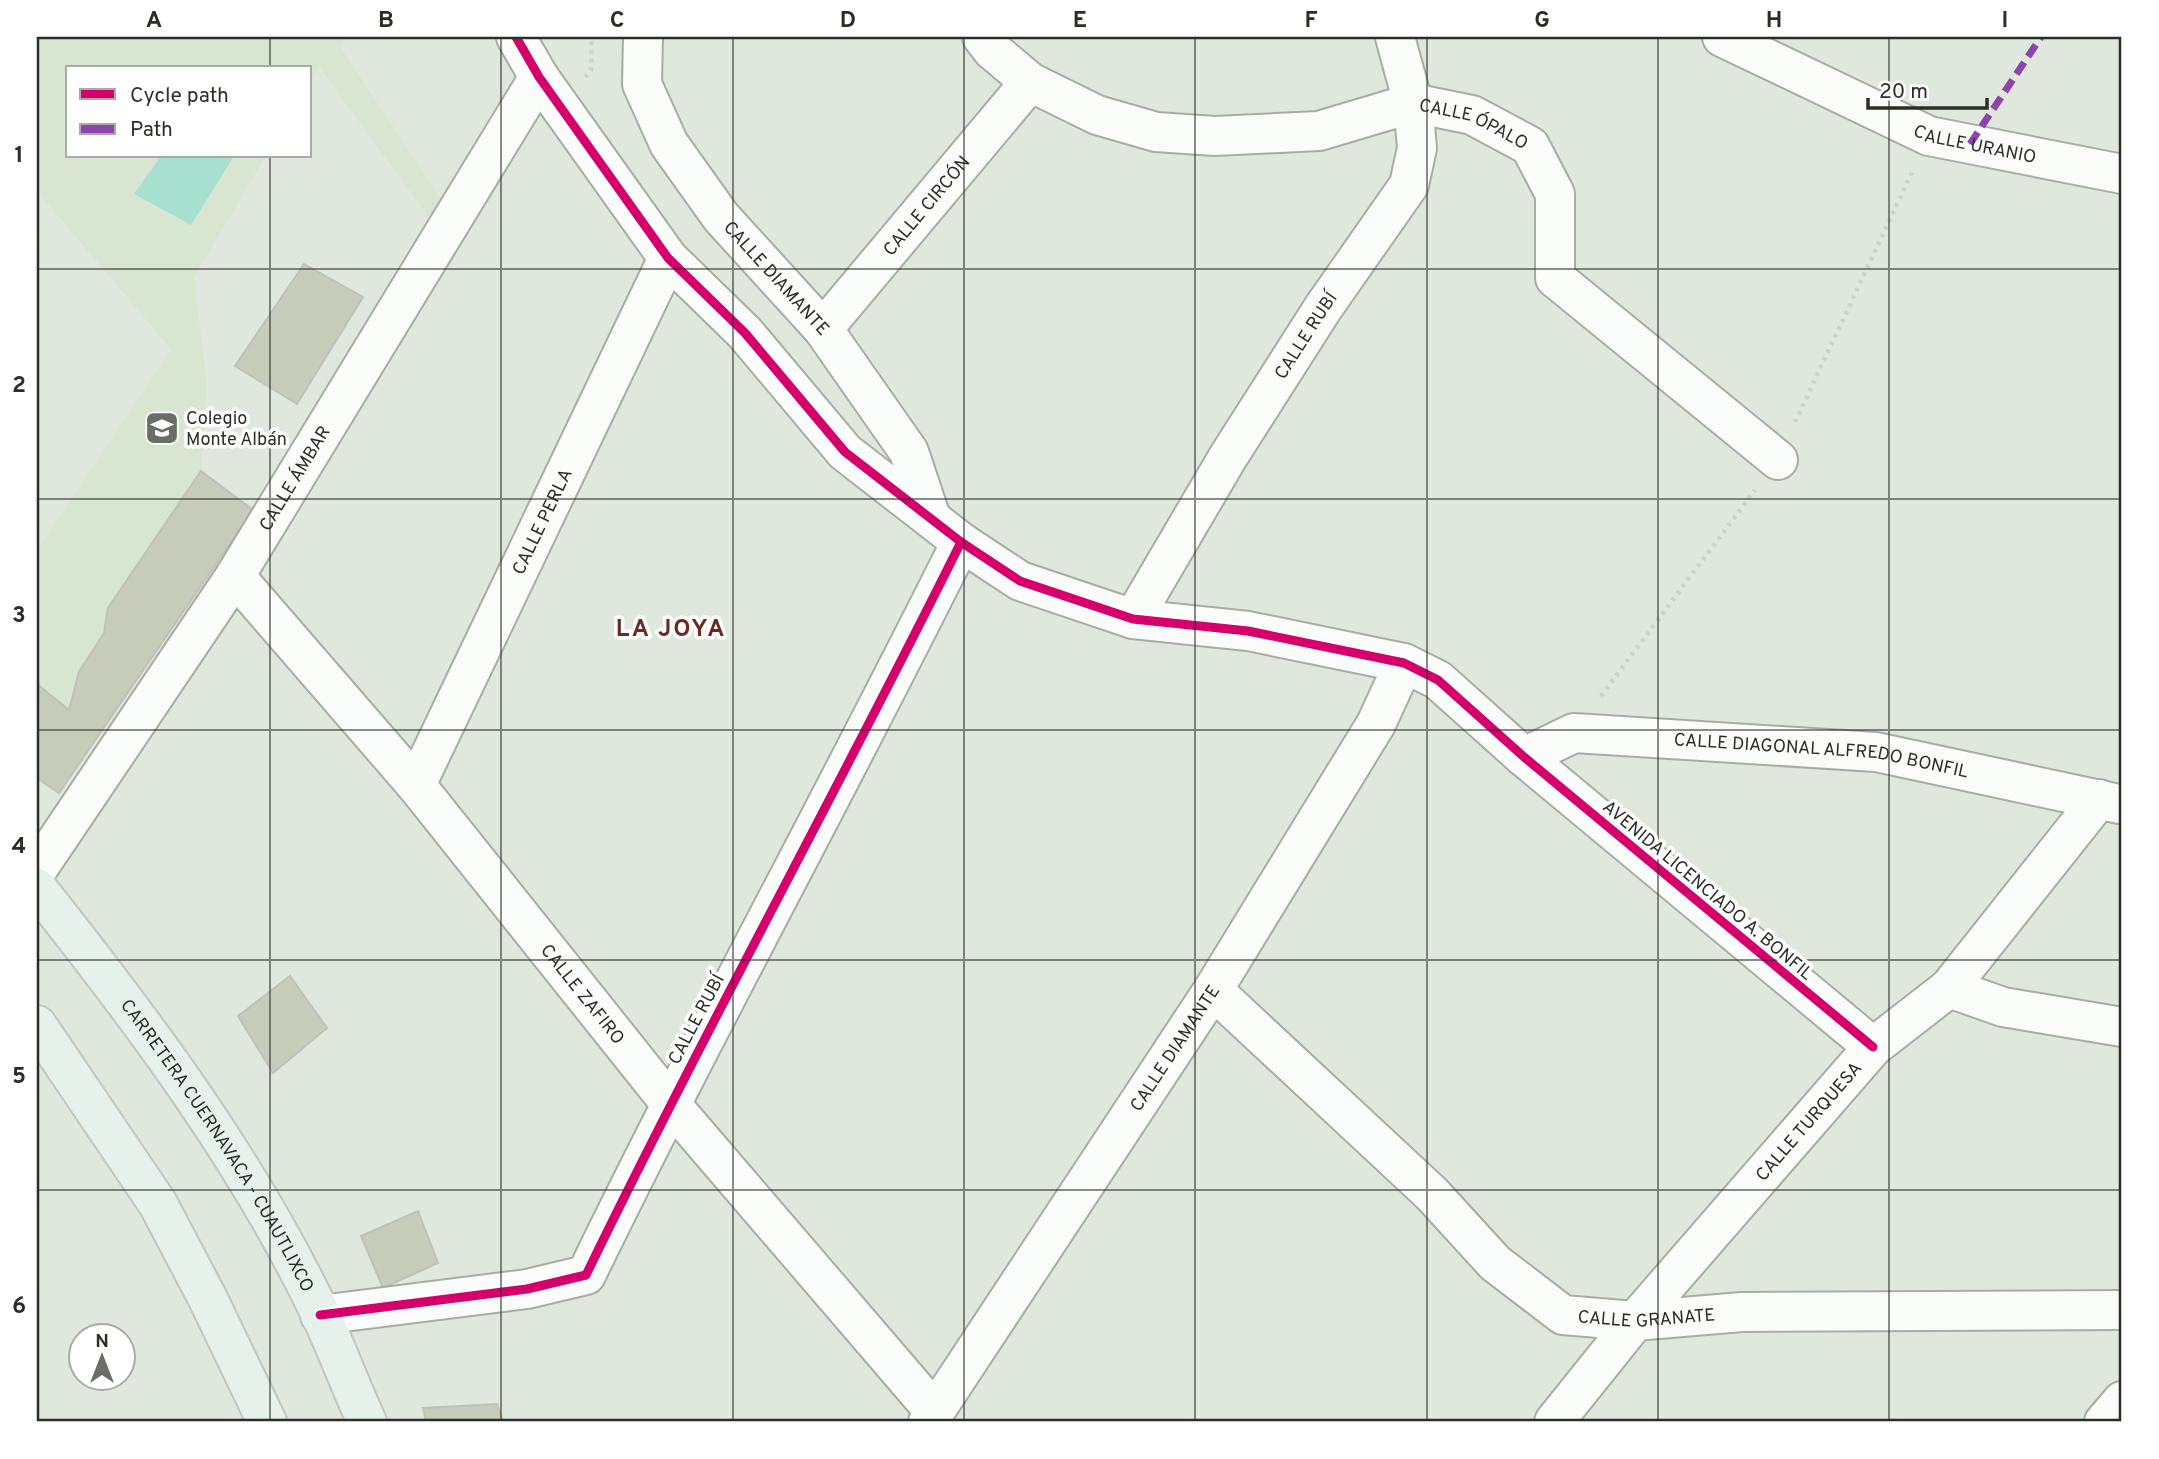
<svg xmlns="http://www.w3.org/2000/svg" width="2159" height="1459" viewBox="0 0 2159 1459" font-family="Overpass,sans-serif">
<style>
.built{fill:#d8e5d1}
.water{fill:#a8e0cf}
.building{fill:#c7ccbb;stroke:#bec2b9;stroke-width:2}
.lines{fill:none;stroke-linecap:round;stroke-linejoin:round}
.minor-casing{stroke:#a7ada4;stroke-width:42}
.major-casing{stroke:#c1c5c0;stroke-width:42}
.path{stroke:#cfd1ce;stroke-width:4.5;stroke-dasharray:3.5 5;stroke-linecap:butt}
.minor{stroke:#fafcfa;stroke-width:38}
.major{stroke:#e7f1eb;stroke-width:38}
.quiet{stroke:#8e44ad;stroke-width:7;stroke-dasharray:14 7;stroke-linecap:butt}
.cycleway-casing{stroke:#fff;stroke-width:13}
.cycleway{stroke:#d6006c;stroke-width:9}
.grid{fill:none;stroke:#292e26;stroke-width:2;stroke-opacity:0.55}
.labels{text-anchor:middle;stroke-width:7;stroke-linejoin:round;paint-order:stroke}
.street-label{font-size:18px;fill:#292e26;stroke:#fff}
.poi-label{font-size:18px;fill:#292e26;stroke:#fff;text-anchor:start}
.district-label{font-size:24px;font-weight:bold;letter-spacing:2px;fill:#6e2a1f;stroke:#fff}
.neatline{fill:none;stroke:#292e26;stroke-width:2.5}
.grid-label{font-size:23px;text-anchor:middle;font-weight:bold;fill:#292e26}
</style>
<rect width="100%" height="100%" fill="#e0e8dd"/>
<path class="built" d="M37 37H345L341 48 443 202 433 223 319 67 310 82V68H68V156H266L194 277 207 385 201 471 253 510 59 793 37 778V551L171 349 37 191Z"/>
<path class="water" d="M161 156H234L191 225 134 194Z"/>
<g class="building">
<path d="M304 264 363 297 297 404 235 366Z"/>
<path d="M201 471 253 510 59 793 37 778V684L69 710 79 672 104 633 108 608Z"/>
<path d="M290 976 327 1028 273 1073 238 1016Z"/>
<path d="M418 1211 438 1263 383 1288 361 1236Z"/>
<path d="M497 1404 503 1422H426L423 1408Z"/>
</g>
<g class="lines">
<g class="minor-casing">
<g id="minor">
<path d="M516 37 539 77 668 258 745 333 845 452 961 542 1020 581 1133 619 1248 631 1404 663 1438 680 1524 757 1873 1047"/>
<path id="s1" d="M643 37 642 84 669 144 721 217 823 329 909 452 930 515"/>
<path id="s2" d="M982 37 992 50 1030 82 1097 115 1156 132 1215 136 1319 131 1413 103 1472 115 1530 146 1555 194V278L1778 460"/>
<path id="s3" d="M1722 37 1929 136 2122 174"/>
<path id="s4" d="M823 329 1030 82"/>
<path id="s5" d="M235 576 416 785 669 1102 935 1412"/>
<path id="s6" d="M1133 619 1228 457 1323 308 1409 185 1417 148 1413 103 1395 37"/>
<path id="s7" d="M1524 757 1574 733 1876 752 2119 804"/>
<path id="s8" d="M416 785 668 258"/>
<path id="s9" d="M37 870 235 576 539 77"/>
<path d="M1949 988 2003 1007 2122 1027"/>
<path id="s10" d="M1213 990 1432 1194 1495 1263 1563 1315 1635 1321 1742 1312 2122 1310"/>
<path d="M320 1315 527 1289 586 1275C706 1028 839 788 961 542"/>
<path id="s11" d="M928 1422 1213 990 1376 724 1404 663"/>
<path id="s12" d="M1554 1422 1635 1321 1873 1047 1949 988 2099 799"/>
<path d="M2104 1422 2122 1401"/>
</g>
</g>
<g class="major-casing">
<g id="major">
<path id="s13" d="M37 888C142 1020 248 1161 321 1315 337 1350 351 1387 367 1422"/>
<path d="M37 1025 158 1204 208 1299 267 1422"/>
</g>
</g>
<g class="path">
<path d="M585 77 591 70 592 37"/>
<path d="M1795 422 1913 170"/>
<path d="M1601 696 1755 490"/>
</g>
<use href="#minor" class="minor"/>
<use href="#major" class="major"/>
<path class="quiet" d="M1970 144 2041 37"/>
<g class="cycleway-casing">
<g id="cycleway">
<path d="M516 37 539 77 668 258 745 333 845 452 961 542 1020 581 1133 619 1248 631 1404 663 1438 680 1524 757 1873 1047"/>
<path d="M320 1315 527 1289 586 1275C706 1028 839 788 961 542"/>
</g>
</g>
<use href="#cycleway" class="cycleway"/>
</g>
<path class="grid" d="M270 37V68M501 37V1422M733 37V1422M964 37V1422M1195 37V1422M1427 37V1422M1658 37V1422M1889 37V1422M270 156V1422M37 269H2122M37 499H2122M37 730H2122M37 960H2122M37 1190H2122"/>
<defs>
<g id="school-square" transform="scale(1.75)"><rect x="-9" y="-9" width="18" height="18" rx="4" fill="#696f66" stroke="#fff"/><path d="M0-5L7-2L0 1L-7-2ZM-4 1L0 2.5L4 1V4Q0 6-4 4Z" fill="#fff"/></g>
</defs>
<g fill-rule="evenodd">
<use href="#school-square" x="162" y="428"/>
</g>
<g class="labels">
<g class="street-label">
<text dy="6" stroke="none"><textPath href="#s2" startOffset="528">CALLE ÓPALO</textPath></text>
<text dy="6" stroke="none"><textPath href="#s3" startOffset="276">CALLE URANIO</textPath></text>
<text dy="6" stroke="none"><textPath href="#s4" startOffset="161">CALLE CIRCÓN</textPath></text>
<text dy="6" stroke="none"><textPath href="#s1" startOffset="285">CALLE DIAMANTE</textPath></text>
<text dy="6" stroke="none"><textPath href="#s6" startOffset="332">CALLE RUBÍ</textPath></text>
<text dy="6" stroke="none"><textPath href="#s9" startOffset="469">CALLE ÁMBAR</textPath></text>
<text dy="6" stroke="none"><textPath href="#s8" startOffset="292">CALLE PERLA</textPath></text>
<text dy="6" stroke="none"><textPath href="#s7" startOffset="304">CALLE DIAGONAL ALFREDO BONFIL</textPath></text>
<text transform="translate(1708 890) rotate(40)" y="6">AVENIDA LICENCIADO A. BONFIL</text>
<text dy="6" stroke="none"><textPath href="#s5" startOffset="544">CALLE ZAFIRO</textPath></text>
<text transform="translate(696 1019) rotate(-62)" y="6">CALLE RUBÍ</text>
<text dy="6" stroke="none"><textPath href="#s11" startOffset="448">CALLE DIAMANTE</textPath></text>
<text dy="6" stroke="none"><textPath href="#s12" startOffset="394">CALLE TURQUESA</textPath></text>
<text dy="6" stroke="none"><textPath href="#s13" startOffset="315">CARRETERA CUERNAVACA - CUAUTLIXCO</textPath></text>
<text dy="6" stroke="none"><textPath href="#s10" startOffset="562">CALLE GRANATE</textPath></text>
</g>
<g class="poi-label">
<text x="186" y="424">Colegio<tspan x="186" dy="21">Monte Albán</tspan></text>
</g>
<g class="district-label">
<text x="671" y="636">LA JOYA</text>
</g>
</g>
<rect width="2159" height="1459" fill="none" stroke="#ffffff" stroke-width="77"/>
<rect x="66" y="66" width="245" height="91" fill="#ffffff" stroke="#a9aba8" stroke-width="2"/>
<rect x="80" y="89" width="35" height="10" fill="#d6006c" stroke="#a9aba8" stroke-width="2"/>
<text x="130" y="102" font-size="21" fill="#292e26">Cycle path</text>
<rect x="80" y="124" width="35" height="10" fill="#8e44ad" stroke="#a9aba8" stroke-width="2"/>
<text x="130" y="136" font-size="21" fill="#292e26">Path</text>
<g transform="translate(102 1357)"><circle r="33" fill="#ffffff" stroke="#a9aba8" stroke-width="2"/>
<path d="M0-5L12 26L0 18L-12 26Z" fill="#696f66"/>
<text y="-10" font-size="19" font-weight="bold" text-anchor="middle" fill="#292e26">N</text>
</g>
<path d="M1868 98v10h119v-10" fill="none" stroke="#292e26" stroke-width="3.5"/>
<text x="1879" y="98" font-size="21" fill="#292e26" stroke="#ffffff" stroke-width="5" paint-order="stroke">20 m</text>
<rect x="38" y="38" width="2082" height="1382" class="neatline"/>
<g class="grid-label">
<text x="154" y="27">A</text>
<text x="386" y="27">B</text>
<text x="617" y="27">C</text>
<text x="848" y="27">D</text>
<text x="1080" y="27">E</text>
<text x="1311" y="27">F</text>
<text x="1542" y="27">G</text>
<text x="1774" y="27">H</text>
<text x="2005" y="27">I</text>
<text x="19" y="162">1</text>
<text x="19" y="392">2</text>
<text x="19" y="622">3</text>
<text x="19" y="853">4</text>
<text x="19" y="1083">5</text>
<text x="19" y="1313">6</text>
</g>
</svg>
